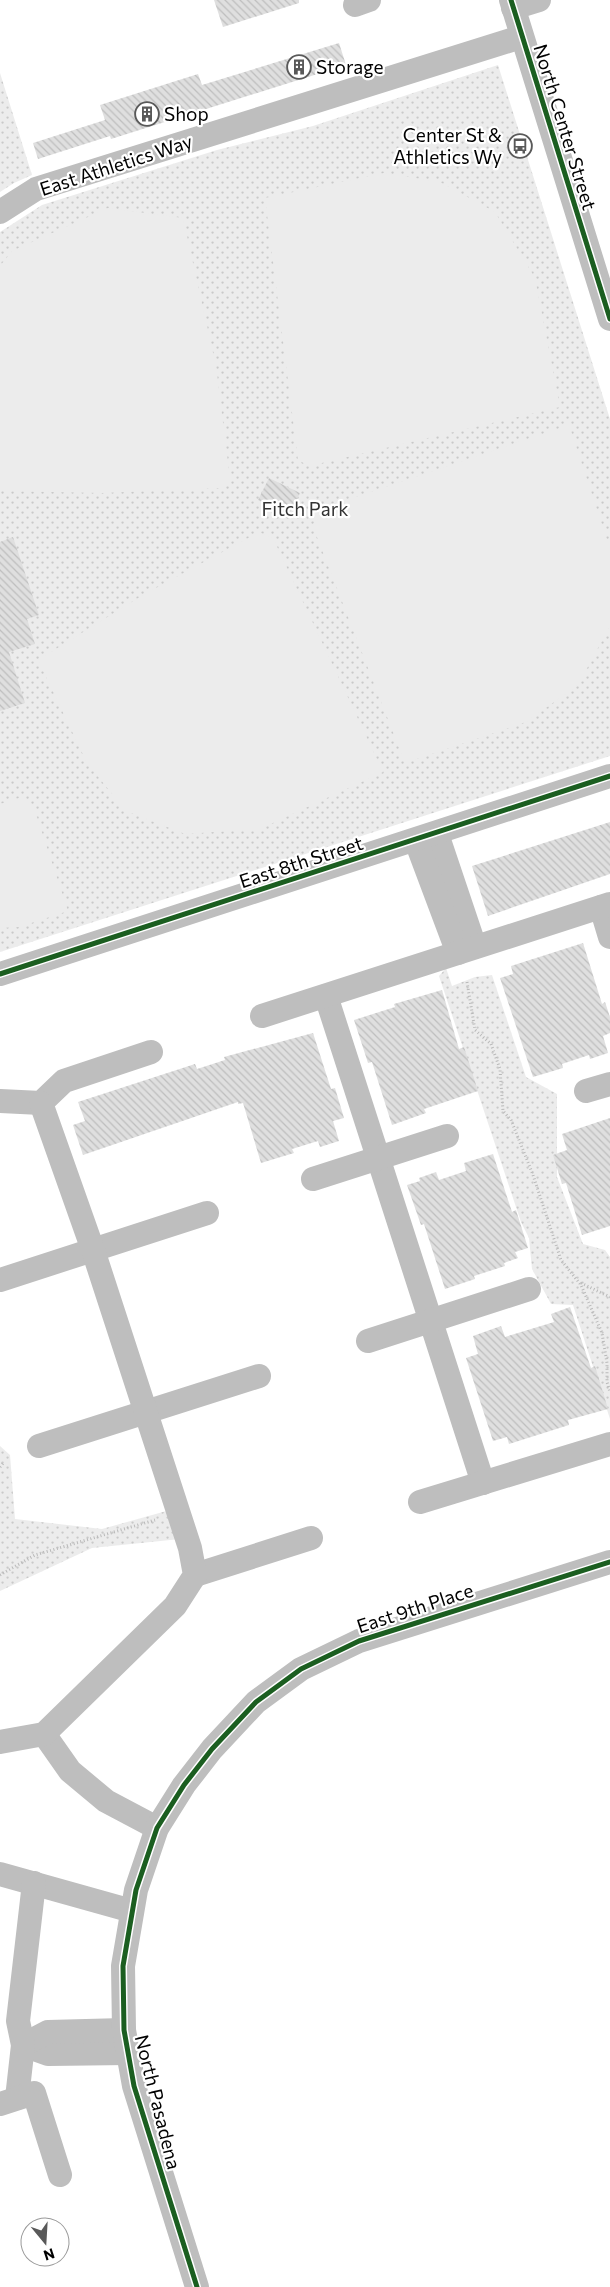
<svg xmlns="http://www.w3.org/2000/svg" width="610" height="2287" viewBox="0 0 610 2287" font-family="Commissioner,sans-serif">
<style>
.grass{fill:url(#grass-dots)}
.pitch{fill:#ececec}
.building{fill:url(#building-back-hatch)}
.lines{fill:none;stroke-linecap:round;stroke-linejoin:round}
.path{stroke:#b9b9b9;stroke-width:3;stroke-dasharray:1 2.5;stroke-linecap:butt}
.minor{stroke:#bebebe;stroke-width:24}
.cycleway-casing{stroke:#fff;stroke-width:8}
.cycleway{stroke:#1b5e20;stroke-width:5}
.labels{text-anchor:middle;stroke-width:4.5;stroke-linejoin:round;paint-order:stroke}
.poi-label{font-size:19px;fill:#000;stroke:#fff;text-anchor:start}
.street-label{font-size:19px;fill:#000;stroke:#fff}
.park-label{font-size:19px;fill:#333;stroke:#fff}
</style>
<defs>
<pattern id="grass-dots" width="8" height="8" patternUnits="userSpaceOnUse" patternTransform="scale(1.25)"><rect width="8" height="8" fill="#ececec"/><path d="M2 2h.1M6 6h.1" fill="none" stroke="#c9c9c9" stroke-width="1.8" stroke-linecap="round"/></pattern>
<pattern id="building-back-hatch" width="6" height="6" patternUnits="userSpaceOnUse" patternTransform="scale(1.25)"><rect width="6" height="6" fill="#dfdfdf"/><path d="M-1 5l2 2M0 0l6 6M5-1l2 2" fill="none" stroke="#bebebe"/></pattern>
</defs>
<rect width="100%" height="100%" fill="#fff"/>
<g class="grass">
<path d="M498 65 610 419V756L0 952V232L42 205 217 150 313 126Z"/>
<path d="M0 73 32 175 14 183 0 192Z"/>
<path d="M446 968 452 986 475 977 492 975 526 1077 557 1094V1177L583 1244 605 1250 610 1257V1419L573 1305 551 1304 532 1269 529 1238 521 1222 439 976Z"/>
<path d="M0 1446 10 1455 15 1519 102 1529 170 1510 180 1539 92 1548 0 1591Z"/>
</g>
<g class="pitch">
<path d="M384 173 440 182 495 212 535 278 560 407 309 466 298 460 265 198Z"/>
<path d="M108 208 183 218 216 366 230 479 222 488 102 493 0 491V266L12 251Z"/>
<path d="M569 425 610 549V626L578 685 526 722 405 763 313 527 317 510Z"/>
<path d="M259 532 273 538 383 772 260 829 185 834 126 811 87 763 38 660 143 595Z"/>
<path d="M19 798 33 805 68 911 19 927 0 928V804Z"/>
</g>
<g class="building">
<path d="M214 0H299V3L223 27Z"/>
<path d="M339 43 346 65 111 139 110 136 38 159 33 143 105 120 100 105 198 74 202 85Z"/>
<path d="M269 478 300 493 289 515 258 500Z"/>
<path d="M13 537 39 615 27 619 35 644 9 652 25 703 0 711V542Z"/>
<path d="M610 822V874L488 916 472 866Z"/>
<path d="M583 943 602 1004 605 1002 610 1017V1033L603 1036 608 1053 590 1059 589 1055 562 1064 563 1068 533 1077 500 978 513 974 511 966Z"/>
<path d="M442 990 459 1049 464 1047 478 1091 424 1109 426 1113 392 1125 372 1062 368 1063 354 1020 395 1007 394 1004Z"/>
<path d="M313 1033 331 1089 335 1088 344 1118 333 1121 339 1141 320 1147 318 1141 292 1149 294 1153 261 1163 243 1103 238 1104V1102L83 1155 73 1125 85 1121 78 1102 195 1064 197 1069 225 1060 224 1057Z"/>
<path d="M610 1118V1226L582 1235 566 1183 562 1184 553 1155 567 1150 562 1134Z"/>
<path d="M493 1154 512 1212 516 1210 528 1248 515 1252 518 1258 504 1263 505 1266 474 1276 475 1279 445 1289 424 1224 421 1225 407 1185 420 1181 419 1178 436 1172 439 1180 466 1171 464 1163Z"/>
<path d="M570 1307 591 1368 595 1366 608 1409 568 1420 569 1425 509 1444 507 1437 493 1441 466 1358 478 1354 473 1336 501 1326 505 1337 554 1322 551 1314Z"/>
</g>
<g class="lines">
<g class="path">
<path d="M467 982 475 1030 491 1044 500 1069 503 1111 511 1120 533 1175 561 1260 581 1285 602 1333 607 1363V1382L610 1392"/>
<path d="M581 1283 610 1297"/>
<path d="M0 1467 4 1462"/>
<path d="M0 1575 35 1555 155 1520"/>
</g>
<g class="minor">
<path d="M511 0 610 319"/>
<path d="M355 5 369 0"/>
<path d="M513 8 539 0"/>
<path d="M0 212 36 189 521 37"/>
<path d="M437 834 475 947"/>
<path d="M416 841 458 953"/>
<path d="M601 907 610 937"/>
<path d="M0 974 610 776"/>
<path d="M326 996 483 1483"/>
<path d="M262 1016 610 904"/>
<path d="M586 1091 610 1084"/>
<path d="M0 1101 41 1103 64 1081 151 1052"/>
<path d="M313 1179 447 1136"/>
<path d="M0 1280 207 1213"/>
<path d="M368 1341 529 1289"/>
<path d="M39 1446 259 1376"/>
<path d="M420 1502 610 1444"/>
<path d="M195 1575 311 1538"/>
<path d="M44 1734 70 1771 106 1801 157 1828"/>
<path d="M0 1742 44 1734 175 1606 195 1575 190 1548 93 1250 41 1103"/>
<path d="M0 1874 132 1911"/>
<path d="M23 2045 48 2054 128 2053"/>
<path d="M23 2045 48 2032 124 2030"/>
<path d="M17 2098 23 2045 18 2021 34 1883"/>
<path d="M0 2104 34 2093 60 2175"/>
<path d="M197 2287 134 2086 124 2030 123 1966 136 1890 157 1828 184 1785 212 1749 256 1702 301 1669 359 1641 610 1562"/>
</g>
<g class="cycleway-casing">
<g id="cycleway">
<path d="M511 0 610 319"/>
<path d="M0 974 610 776"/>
<path d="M197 2287 134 2086 124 2030 123 1966 136 1890 157 1828 184 1785 212 1749 256 1702 301 1669 359 1641 610 1562"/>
</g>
</g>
<use href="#cycleway" class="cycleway"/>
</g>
<defs>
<g id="building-ring" transform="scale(1.25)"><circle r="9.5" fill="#fff" stroke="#595959" stroke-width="1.5"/><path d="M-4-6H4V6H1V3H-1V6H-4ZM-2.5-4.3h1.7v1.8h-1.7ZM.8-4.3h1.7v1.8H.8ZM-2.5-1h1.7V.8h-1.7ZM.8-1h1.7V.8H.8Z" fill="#595959"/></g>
<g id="bus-ring" transform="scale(1.25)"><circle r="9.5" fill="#fff" stroke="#595959" stroke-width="1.5"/><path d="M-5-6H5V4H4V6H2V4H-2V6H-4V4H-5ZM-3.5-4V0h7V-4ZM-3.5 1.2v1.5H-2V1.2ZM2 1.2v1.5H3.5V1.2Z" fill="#595959"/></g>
</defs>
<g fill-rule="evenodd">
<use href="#building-ring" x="299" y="67"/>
<use href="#building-ring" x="147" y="114"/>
<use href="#bus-ring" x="520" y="146"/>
</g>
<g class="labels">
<g class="poi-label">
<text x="316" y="74">Storage</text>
<text x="164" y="121">Shop</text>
<text x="502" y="142" text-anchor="end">Center St &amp;<tspan x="502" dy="22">Athletics Wy</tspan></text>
</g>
<g class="street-label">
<text transform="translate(565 127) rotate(73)" y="7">North Center Street</text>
<text transform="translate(116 165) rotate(-18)" y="7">East Athletics Way</text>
<text transform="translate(301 862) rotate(-18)" y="7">East 8th Street</text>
<text transform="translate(415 1608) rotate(-18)" y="7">East 9th Place</text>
<text transform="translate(158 2102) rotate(76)" y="7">North Pasadena</text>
</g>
<g class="park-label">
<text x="305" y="516">Fitch Park</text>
</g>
</g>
<g transform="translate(45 2242) rotate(162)"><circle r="24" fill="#ffffff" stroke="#999999"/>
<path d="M0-4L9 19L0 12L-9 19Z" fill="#595959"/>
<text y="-8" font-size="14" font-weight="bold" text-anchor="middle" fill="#000000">N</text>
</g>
</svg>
